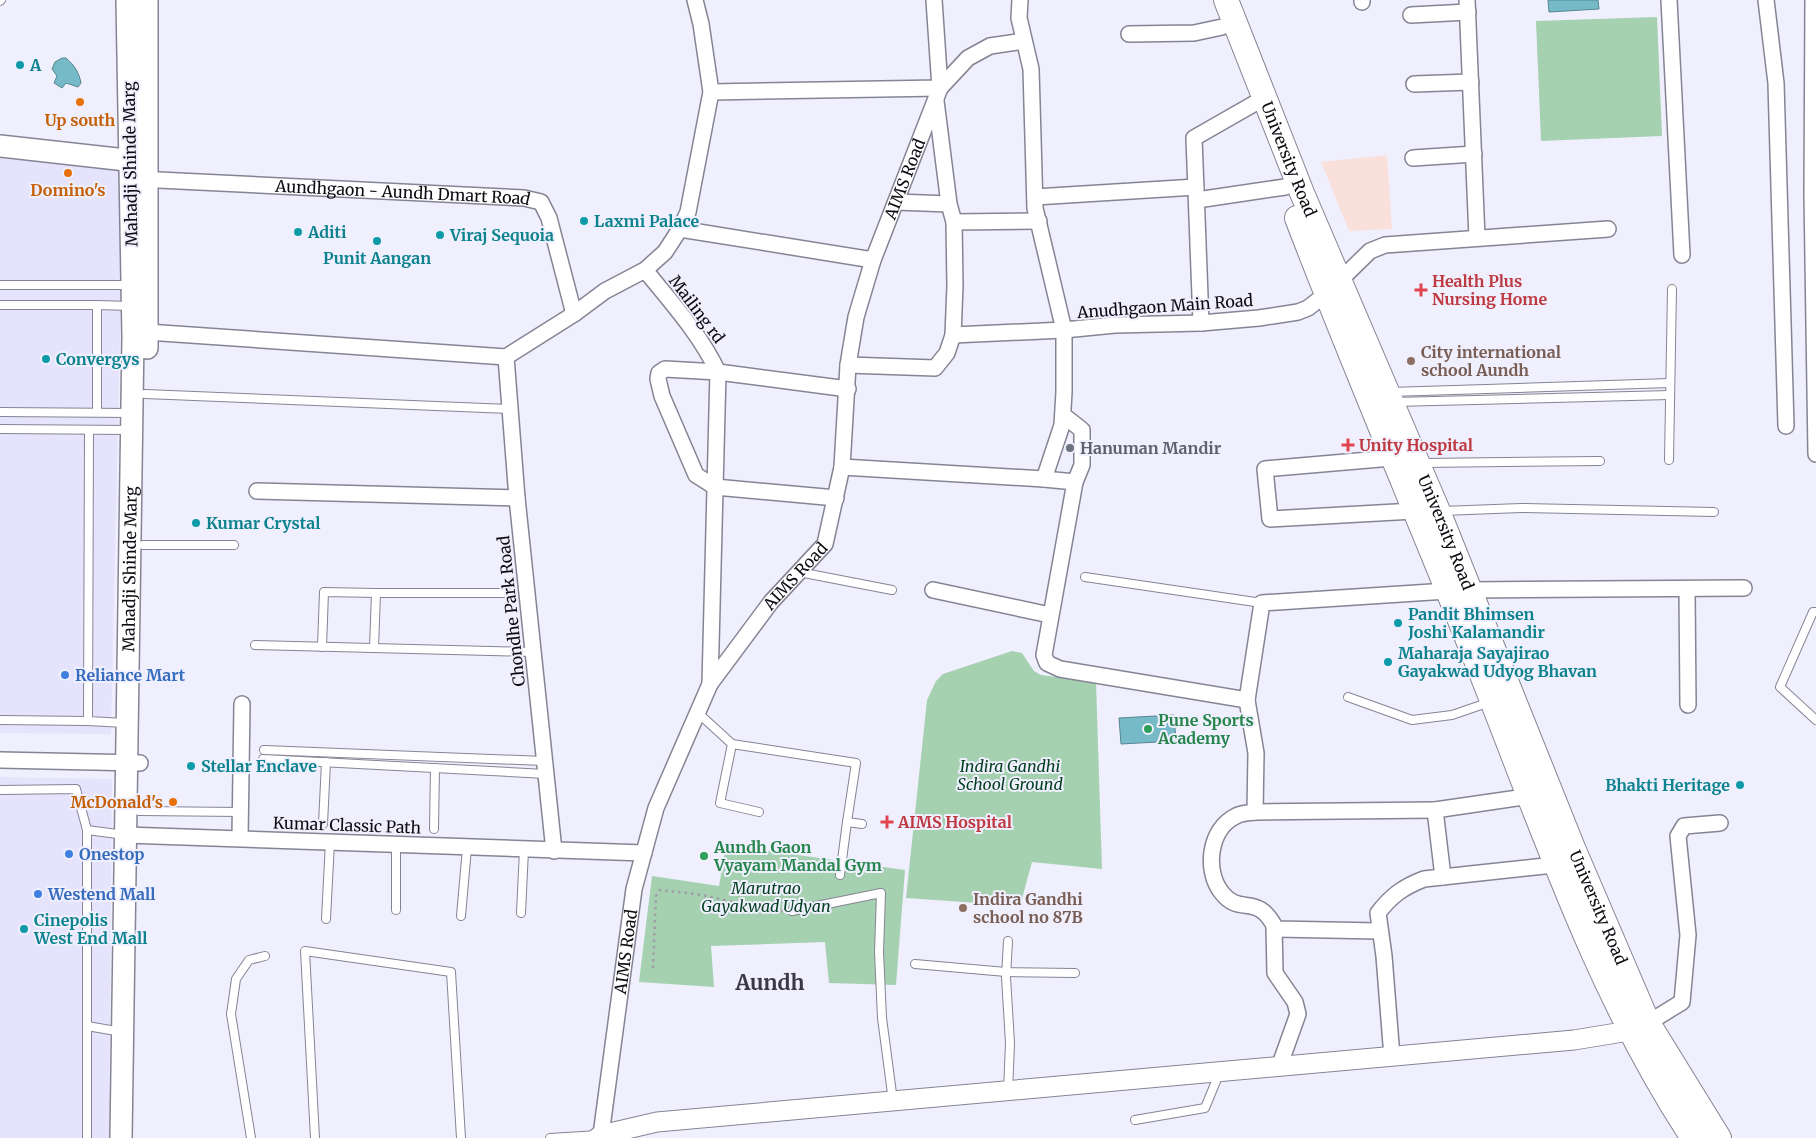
<svg xmlns="http://www.w3.org/2000/svg" width="1816" height="1138" viewBox="0 0 1816 1138" font-family="Merriweather,serif">
<style>
.built{fill:#e6e3fd}
.education{fill:#fae0db}
.green{fill:#a5d1b1}
.water{fill:#76bac8;stroke:#568691}
.lines{fill:none;stroke-linecap:round;stroke-linejoin:round}
.service-casing{stroke:#858494;stroke-width:10}
.minor-casing{stroke:#858494;stroke-width:18}
.tertiary-casing{stroke:#858494;stroke-width:21}
.secondary-casing{stroke:#858494;stroke-width:24}
.primary-casing{stroke:#858494;stroke-width:26}
.path{stroke:#9e9da8;stroke-width:2.5;stroke-dasharray:2.5 4;stroke-linecap:butt}
.service{stroke:#fff;stroke-width:8}
.minor{stroke:#fff;stroke-width:15}
.tertiary{stroke:#fff;stroke-width:19}
.secondary{stroke:#fff;stroke-width:21}
.primary{stroke:#fff;stroke-width:24}
.culture-dot{fill:#0f9aa8;stroke:#f0effd;stroke-width:2}
.food-dot{fill:#e8710a;stroke:#f0effd;stroke-width:2}
.health-dot{fill:#e0444e;stroke:#f0effd;stroke-width:2}
.education-dot{fill:#8d6e63;stroke:#f0effd;stroke-width:2}
.worship-dot{fill:#6b7280;stroke:#f0effd;stroke-width:2}
.shop-dot{fill:#3f7fe0;stroke:#f0effd;stroke-width:2}
.leisure-dot{fill:#2e9e5b;stroke:#f0effd;stroke-width:2}
.labels{text-anchor:middle;stroke-width:4;stroke-linejoin:round;paint-order:stroke}
.culture-label{font-size:16px;font-weight:bold;fill:#0d838f;stroke:#f0effd;text-anchor:start}
.food-label{font-size:16px;font-weight:bold;fill:#c56008;stroke:#f0effd}
.street-label{font-size:16px;fill:#0c0b11;stroke:#f0effd}
.health-label{font-size:16px;font-weight:bold;fill:#be3a42;stroke:#f0effd;text-anchor:start}
.education-label{font-size:16px;font-weight:bold;fill:#785e54;stroke:#f0effd;text-anchor:start}
.worship-label{font-size:16px;font-weight:bold;fill:#5b616d;stroke:#f0effd;text-anchor:start}
.shop-label{font-size:16px;font-weight:bold;fill:#366cbe;stroke:#f0effd;text-anchor:start}
.leisure-label{font-size:16px;font-weight:bold;fill:#27864d;stroke:#f0effd;text-anchor:start}
.park-label{font-size:16px;font-style:italic;fill:#013e1e;stroke:#f0effd}
.district-label{font-size:21px;font-weight:bold;fill:#3a3846;stroke:#f0effd}
</style>
<rect width="100%" height="100%" fill="#f0effd"/>
<g class="built">
<path d="M0 155 119 170 121 290 111 734 0 733Z"/>
<path d="M0 777 112 779 109 1138H0Z"/>
</g>
<path class="education" d="M1387 155 1392 229 1349 231 1321 162Z"/>
<g class="green">
<path d="M1657 17 1662 136 1541 141 1536 21Z"/>
<path d="M1012 651 1022 653 1034 671 1041 675 1096 682 1102 869 1032 862 1020 906 906 898 927 700 936 681 943 674Z"/>
<path d="M726 845 905 870 896 985 829 983 825 942 711 946 714 987 639 982 652 876 719 886Z"/>
</g>
<g class="water">
<path d="M1548 0H1598L1599 9 1549 12Z"/>
<path d="M62 58H66C74 65 79 72 81 83L78 87 66 83 62 88 54 83 57 76 52 69 55 62Z"/>
<path d="M1174 715 1176 741 1121 744 1119 718Z"/>
</g>
<g class="lines">
<g class="service-casing">
<g id="service">
<path d="M0 1 1 0"/>
<path d="M0 285H130"/>
<path d="M0 305H97"/>
<path d="M1390 392 1670 383"/>
<path d="M145 394 509 409"/>
<path d="M1394 402 1670 395"/>
<path d="M0 412 130 413"/>
<path d="M97 412V305L130 306"/>
<path d="M0 429 130 430"/>
<path d="M89 430 88 721 125 723"/>
<path d="M1669 460 1672 289"/>
<path d="M1422 463 1600 461"/>
<path d="M1442 511 1521 508 1714 512"/>
<path d="M143 545H234"/>
<path d="M799 572 892 590"/>
<path d="M1085 577 1262 603"/>
<path d="M1816 612H1813L1780 687 1816 720"/>
<path d="M255 645 533 652"/>
<path d="M322 647 324 592 376 593"/>
<path d="M374 648 376 593H508"/>
<path d="M1348 697 1412 720 1452 715 1490 702"/>
<path d="M697 712 732 744 856 763 847 822 862 824"/>
<path d="M0 720 88 721"/>
<path d="M732 744 720 803 759 812"/>
<path d="M264 750 544 761"/>
<path d="M263 759 546 774"/>
<path d="M0 790 76 789 87 830V1138"/>
<path d="M139 811 241 812"/>
<path d="M323 824 326 762"/>
<path d="M434 829 435 768"/>
<path d="M87 830 125 835"/>
<path d="M396 845V910"/>
<path d="M840 875 847 822"/>
<path d="M792 911 881 893 879 952 882 1018 893 1101"/>
<path d="M521 913 524 850"/>
<path d="M461 916 467 848"/>
<path d="M326 919 330 842"/>
<path d="M915 964 1006 972 1075 973"/>
<path d="M87 1026 122 1032"/>
<path d="M1008 1091 1010 1043 1006 977 1008 941"/>
<path d="M1135 1120 1205 1108 1219 1074"/>
<path d="M251 1138 231 1014 236 979 249 960 265 956"/>
<path d="M315 1138 305 951 451 972 461 1138"/>
<path d="M550 1138 598 1135"/>
</g>
</g>
<g class="minor-casing">
<g id="minor">
<path d="M1362 0V2"/>
<path d="M1467 0 1477 238"/>
<path d="M1669 0 1682 255"/>
<path d="M1766 0 1776 83 1786 426"/>
<path d="M1813 0 1812 194 1816 454"/>
<path d="M1411 15 1468 12"/>
<path d="M1129 34 1194 33 1222 27"/>
<path d="M1414 84 1471 82"/>
<path d="M711 92 940 88 968 58 990 46 1024 41"/>
<path d="M1413 158 1474 154"/>
<path id="s1" d="M138 179 524 198 541 202 549 218 574 314"/>
<path d="M1035 197 1196 187"/>
<path d="M1197 200 1285 187"/>
<path d="M896 202 949 204"/>
<path d="M954 222 1039 221"/>
<path d="M680 229 873 260"/>
<path d="M645 270C671 302 700 334 718 372L710 684"/>
<path d="M1201 323 1194 138 1264 98"/>
<path d="M147 332 506 357"/>
<path d="M953 335 1064 330 1115 325 1201 323 1259 318 1298 312 1308 308 1326 294 1370 251 1385 245 1608 229"/>
<path d="M848 365 935 368 947 353 953 335 955 286 954 222 949 204 936 101"/>
<path d="M1063 415 1082 430V465L1075 482"/>
<path d="M1392 458 1265 469 1270 519 1414 511"/>
<path d="M842 467 1044 479 1062 425 1064 392V330L1035 208 1031 69 1019 18 1020 0"/>
<path d="M1044 479 1075 482 1044 655 1047 663 1060 669 1247 700 1262 603 1447 591"/>
<path d="M257 491 517 498"/>
<path d="M836 498 715 487 696 475 662 396 658 379 659 373 665 369 718 372 848 389"/>
<path d="M1687 589 1688 705"/>
<path d="M933 590 1050 615"/>
<path d="M1470 590 1744 588"/>
<path d="M1247 700 1256 753 1255 812"/>
<path d="M0 760 140 763"/>
<path d="M126 835 644 853"/>
<path d="M240 838 242 704"/>
<path d="M554 851 517 498 506 357 574 314 605 291 645 270 665 252 680 229 688 212 711 92 701 24 695 0"/>
<path d="M1443 877 1435 810 1538 795"/>
<path d="M1274 926 1275 973 1295 1002 1298 1014 1279 1067"/>
<path d="M1379 931 1276 929C1257 891 1241 917 1222 893 1204 871 1209 829 1236 816 1241 813 1249 813 1255 812L1435 810"/>
<path d="M1648 1023 1682 1002 1688 935 1678 836 1684 826 1720 823"/>
<path d="M1392 1057 1384 956 1378 913C1391 896 1403 887 1424 879L1563 864"/>
<path id="s2" d="M601 1135 634 889 656 808 710 684 771 602 825 544 842 467 848 365 856 317 873 260 940 88 934 0"/>
</g>
</g>
<g class="tertiary-casing">
<path id="tertiary" d="M597 1138 601 1135 657 1122 1574 1040 1629 1031"/>
</g>
<g class="secondary-casing">
<g id="secondary">
<path d="M147 0V348"/>
<path d="M0 146 144 162"/>
<path id="s3" d="M121 1138 133 337 127 0"/>
</g>
</g>
<g class="primary-casing">
<g id="primary">
<path id="s4" d="M1226 0 1302 193 1438 511 1573 848 1648 1023 1719 1138"/>
<path d="M1297 218C1357 375 1424 529 1486 685 1547 840 1601 999 1693 1138"/>
</g>
</g>
<path class="path" d="M653 968 656 896 660 890C677 892 694 893 711 897 738 902 752 911 783 911"/>
<use href="#service" class="service"/>
<use href="#minor" class="minor"/>
<use href="#tertiary" class="tertiary"/>
<use href="#secondary" class="secondary"/>
<use href="#primary" class="primary"/>
</g>
<g class="culture-dot">
<circle cx="20" cy="65" r="5"/>
<circle cx="584" cy="221" r="5"/>
<circle cx="298" cy="232" r="5"/>
<circle cx="440" cy="235" r="5"/>
<circle cx="377" cy="241" r="5"/>
<circle cx="46" cy="359" r="5"/>
<circle cx="196" cy="523" r="5"/>
<circle cx="1398" cy="623" r="5"/>
<circle cx="1388" cy="662" r="5"/>
<circle cx="191" cy="766" r="5"/>
<circle cx="1740" cy="785" r="5"/>
<circle cx="24" cy="929" r="5"/>
</g>
<g class="food-dot">
<circle cx="80" cy="102" r="5"/>
<circle cx="68" cy="173" r="5"/>
<circle cx="173" cy="802" r="5"/>
</g>
<g class="health-dot">
<path d="M1418.5 282.5h5v5h5v5h-5v5h-5v-5h-5v-5h5z"/>
<path d="M1345.5 437.5h5v5h5v5h-5v5h-5v-5h-5v-5h5z"/>
<path d="M884.5 814.5h5v5h5v5h-5v5h-5v-5h-5v-5h5z"/>
</g>
<g class="education-dot">
<circle cx="1411" cy="361" r="5"/>
<circle cx="963" cy="908" r="5"/>
</g>
<circle class="worship-dot" cx="1070" cy="448" r="5"/>
<g class="shop-dot">
<circle cx="65" cy="675" r="5"/>
<circle cx="69" cy="854" r="5"/>
<circle cx="38" cy="894" r="5"/>
</g>
<g class="leisure-dot">
<circle cx="1148" cy="729" r="5"/>
<circle cx="704" cy="856" r="5"/>
</g>
<g class="labels">
<g class="culture-label">
<text x="30" y="71">A</text>
<text x="594" y="227">Laxmi Palace</text>
<text x="308" y="238">Aditi</text>
<text x="450" y="241">Viraj Sequoia</text>
<text x="377" y="264" text-anchor="middle">Punit Aangan</text>
<text x="56" y="365">Convergys</text>
<text x="206" y="529">Kumar Crystal</text>
<text x="1408" y="620">Pandit Bhimsen<tspan x="1408" dy="18">Joshi Kalamandir</tspan></text>
<text x="1398" y="659">Maharaja Sayajirao<tspan x="1398" dy="18">Gayakwad Udyog Bhavan</tspan></text>
<text x="201" y="772">Stellar Enclave</text>
<text x="1730" y="791" text-anchor="end">Bhakti Heritage</text>
<text x="34" y="926">Cinepolis<tspan x="34" dy="18">West End Mall</tspan></text>
</g>
<g class="food-label">
<text x="80" y="126">Up south</text>
<text x="68" y="196">Domino's</text>
<text x="163" y="808" text-anchor="end">McDonald's</text>
</g>
<g class="street-label">
<text dy="6" stroke="none"><textPath href="#s4" startOffset="171">University Road</textPath></text>
<text transform="translate(130 164) rotate(-91)" y="6">Mahadji Shinde Marg</text>
<text dy="6" stroke="none"><textPath href="#s2" startOffset="1025">AIMS Road</textPath></text>
<text dy="6" stroke="none"><textPath href="#s1" startOffset="265">Aundhgaon - Aundh Dmart Road</textPath></text>
<text transform="translate(1165 306) rotate(-4)" y="6">Anudhgaon Main Road</text>
<text transform="translate(697 309) rotate(53)" y="6">Mailing rd</text>
<text dy="6" stroke="none"><textPath href="#s4" startOffset="576">University Road</textPath></text>
<text dy="6" stroke="none"><textPath href="#s3" startOffset="569">Mahadji Shinde Marg</textPath></text>
<text dy="6" stroke="none"><textPath href="#s2" startOffset="605">AIMS Road</textPath></text>
<text transform="translate(511 611) rotate(-96)" y="6">Chondhe Park Road</text>
<text transform="translate(347 825) rotate(2)" y="6">Kumar Classic Path</text>
<text dy="6" stroke="none"><textPath href="#s4" startOffset="981">University Road</textPath></text>
<text dy="6" stroke="none"><textPath href="#s2" startOffset="185">AIMS Road</textPath></text>
</g>
<g class="health-label">
<text x="1432" y="287">Health Plus<tspan x="1432" dy="18">Nursing Home</tspan></text>
<text x="1359" y="451">Unity Hospital</text>
<text x="898" y="828">AIMS Hospital</text>
</g>
<g class="education-label">
<text x="1421" y="358">City international<tspan x="1421" dy="18">school Aundh</tspan></text>
<text x="973" y="905">Indira Gandhi<tspan x="973" dy="18">school no 87B</tspan></text>
</g>
<g class="worship-label">
<text x="1080" y="454">Hanuman Mandir</text>
</g>
<g class="shop-label">
<text x="75" y="681">Reliance Mart</text>
<text x="79" y="860">Onestop</text>
<text x="48" y="900">Westend Mall</text>
</g>
<g class="leisure-label">
<text x="1158" y="726">Pune Sports<tspan x="1158" dy="18">Academy</tspan></text>
<text x="714" y="853">Aundh Gaon<tspan x="714" dy="18">Vyayam Mandal Gym</tspan></text>
</g>
<g class="park-label">
<text x="1010" y="772">Indira Gandhi<tspan x="1010" dy="18">School Ground</tspan></text>
<text x="766" y="894">Marutrao<tspan x="766" dy="18">Gayakwad Udyan</tspan></text>
</g>
<g class="district-label">
<text x="770" y="990">Aundh</text>
</g>
</g>
</svg>
